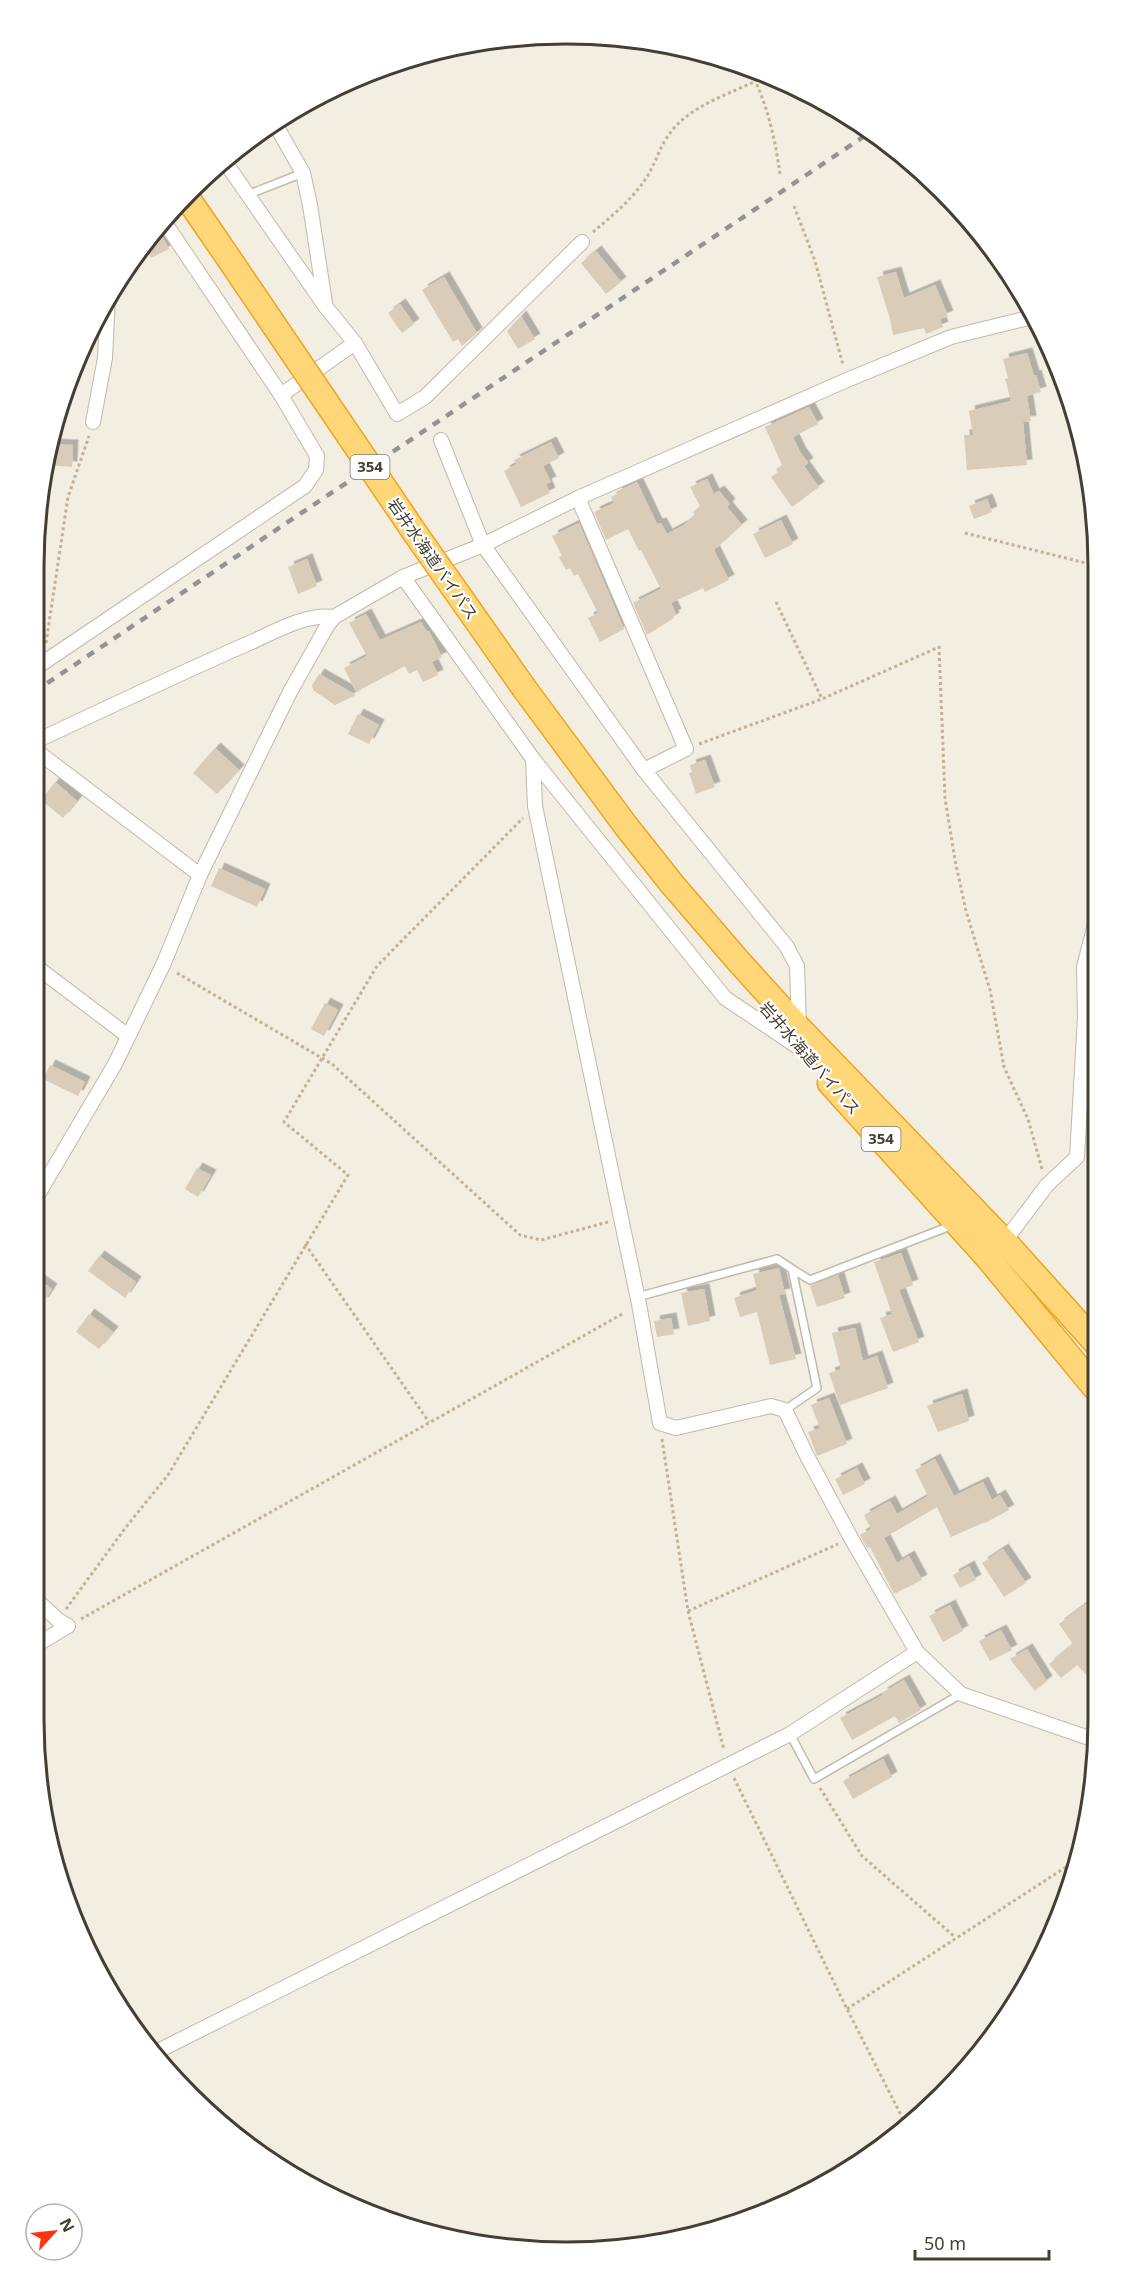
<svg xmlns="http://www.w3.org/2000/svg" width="1131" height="2286" viewBox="0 0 1131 2286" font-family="'Noto Sans','Noto Sans JP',sans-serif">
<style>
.building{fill:#d9ccb9;filter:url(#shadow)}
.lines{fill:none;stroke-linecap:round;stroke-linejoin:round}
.service-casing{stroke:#c2b9a6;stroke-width:10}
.minor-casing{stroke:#c2b9a6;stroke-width:16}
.trunk-casing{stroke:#eea421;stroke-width:27}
.path{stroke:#c2b293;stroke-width:3;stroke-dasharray:3 3;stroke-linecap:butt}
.service{stroke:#fff;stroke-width:7}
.minor{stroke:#fff;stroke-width:14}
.trunk{stroke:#ffd678;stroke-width:24}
.rail{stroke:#939393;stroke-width:4.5;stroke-dasharray:8 8;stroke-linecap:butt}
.trunk-bridge-casing{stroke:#eea421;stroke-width:27;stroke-linecap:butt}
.trunk-bridge{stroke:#ffd678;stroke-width:24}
.labels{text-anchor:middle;stroke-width:4.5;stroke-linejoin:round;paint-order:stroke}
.shield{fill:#fff;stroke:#7d7870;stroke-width:1.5}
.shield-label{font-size:15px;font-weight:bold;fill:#453e32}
.street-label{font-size:16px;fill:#453e32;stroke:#fff}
.rim{fill:none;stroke:#453e32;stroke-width:3}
</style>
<defs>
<filter id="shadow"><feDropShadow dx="5.5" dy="-5.5" stdDeviation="0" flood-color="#0004"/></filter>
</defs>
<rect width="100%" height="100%" fill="#f3eee2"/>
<g class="building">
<path d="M157 227 169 249 151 258 143 242Z"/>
<path d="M596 251 621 282 606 294 581 263Z"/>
<path d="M896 272 904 298 935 285 948 316 940 319 943 327 926 334 924 328 893 335 890 319 877 277Z"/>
<path d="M444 277 477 333 462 346 458 339 453 342 422 290Z"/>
<path d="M400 304 414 324 402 333 388 313Z"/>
<path d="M521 316 535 339 518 349 507 331Z"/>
<path d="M1027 353 1034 376 1036 375 1041 392 1027 396 1031 421 1023 422 1027 465 967 470 964 435H973L969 411 1011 401 1005 379 1008 378 1003 359Z"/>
<path d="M809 407 818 424 793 437 800 452 808 463 804 466 819 487 792 507 771 477 778 472 776 469 782 465 765 427Z"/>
<path d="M551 442 559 458 543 466 551 482 546 484 550 493 521 507 504 471 517 464 514 460Z"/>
<path d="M48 444 73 445 72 467 45 465Z"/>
<path d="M707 479 714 494 719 491 730 504 727 507 742 525 714 550 729 580 705 592 703 588 671 603 676 614 673 616 674 618 647 635 633 603 661 589 641 550 639 551 628 529 606 540 594 512 614 503 611 497 617 494 616 492 637 482 657 524 661 523 667 534 684 525 695 515 693 512 700 506 690 487Z"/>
<path d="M987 499 992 512 974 519 969 506Z"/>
<path d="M781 520 793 544 765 558 753 534Z"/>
<path d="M579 523 624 629 600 642 588 618 598 613 578 574 574 576 570 568 566 570 559 557 562 556 552 536Z"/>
<path d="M307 559 317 586 298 594 288 567Z"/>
<path d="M366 614 380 640 421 622 427 632 429 631 442 657 432 662 438 675 423 682 417 670 409 674 405 666 356 692 344 668 367 656 349 623Z"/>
<path d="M319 674 356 695 335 705 313 690 312 685Z"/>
<path d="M358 714 379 725 369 744 348 734Z"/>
<path d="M215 748 239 770 217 794 193 773Z"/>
<path d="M705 760 715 787 696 794 689 773 692 772 690 765Z"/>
<path d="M55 782 77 801 63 818 41 800Z"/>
<path d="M219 868 265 889 257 907 211 886Z"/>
<path d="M325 1003 338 1010 324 1036 311 1029Z"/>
<path d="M50 1065 85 1082 78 1096 43 1079Z"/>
<path d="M197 1168 211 1175 198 1197 185 1189Z"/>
<path d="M901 1253 913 1285 899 1290 919 1342 893 1352 880 1318 892 1314 874 1262Z"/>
<path d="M99 1256 136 1282 125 1298 88 1271Z"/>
<path d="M779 1268 785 1294 779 1295 796 1359 770 1365 757 1312 740 1317 734 1298 757 1290 753 1274Z"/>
<path d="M838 1275 845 1298 817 1307 810 1286Z"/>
<path d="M33 1276 52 1289 43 1303 33 1297Z"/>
<path d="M704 1289 710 1321 688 1326 681 1293Z"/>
<path d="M89 1314 113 1332 99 1349 76 1332Z"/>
<path d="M671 1318 674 1334 657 1337 654 1321Z"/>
<path d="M855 1328 863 1361 877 1356 888 1388 840 1405 829 1373 841 1369 832 1333Z"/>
<path d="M962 1394 969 1421 938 1432 927 1406Z"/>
<path d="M829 1398 847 1444 817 1456 808 1432 820 1428 811 1405Z"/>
<path d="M935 1459 954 1496 983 1482 992 1500 1000 1495 1009 1510 985 1523V1522L951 1537 937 1507 884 1538 897 1563 909 1556 922 1580 894 1594 870 1547 867 1548 860 1535 871 1529 864 1515 890 1501 897 1514 928 1496 915 1470Z"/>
<path d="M857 1468 865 1484 843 1495 835 1479Z"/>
<path d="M1003 1549 1026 1583 1004 1597 982 1563Z"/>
<path d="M969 1566 976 1580 960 1588 953 1575Z"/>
<path d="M1086 1604 1097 1619V1686L1077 1665 1061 1678 1049 1664 1073 1644 1059 1624Z"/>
<path d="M950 1605 963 1631 943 1642 929 1616Z"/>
<path d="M1001 1630 1012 1650 990 1661 979 1641Z"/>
<path d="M1027 1649 1047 1681 1035 1691 1010 1659Z"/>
<path d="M904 1680 921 1710 899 1723 895 1716 852 1740 840 1718 883 1695 882 1693Z"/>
<path d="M883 1759 892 1777 853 1799 843 1781Z"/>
</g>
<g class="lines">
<g class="service-casing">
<g id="service">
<path d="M247 195 303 173"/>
<path d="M792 1269 810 1280 953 1225"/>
<path d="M637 1297 777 1259 792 1269 817 1388 785 1410"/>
<path d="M790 1734 814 1779 961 1694"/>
</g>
</g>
<g class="minor-casing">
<g id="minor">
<path d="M274 122 303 173 310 205 325 303"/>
<path d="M223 159 325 306 355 343 281 395"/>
<path d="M355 343 397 414 425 397 582 242"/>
<path d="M93 422 105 358 108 297"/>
<path d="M441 440 483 545 644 770 787 947 797 966 799 1028"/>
<path d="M578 498 686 749 644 770"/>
<path d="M403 577 533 759 725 998 798 1047"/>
<path d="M34 669 305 486 316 470 317 456 281 395 163 220"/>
<path d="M34 742C105 709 176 675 247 644 273 633 305 613 334 617"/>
<path d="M34 749 200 875"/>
<path d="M533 759 535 806 639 1304 660 1423 676 1428 771 1406 785 1410 807 1456 851 1538 917 1652 961 1694 1089 1738 1097 1736"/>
<path d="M34 965 128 1036"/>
<path d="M33 1203 115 1064 163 965 200 875 290 692 327 626 334 617 403 577 483 545 578 498 847 380 951 337 1032 317"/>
<path d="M1001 1246 1047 1185 1077 1157 1085 1017 1084 967 1095 924"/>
<path d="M33 1597 58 1620 68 1626"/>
<path d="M33 1647 68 1626"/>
<path d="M152 2054 790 1734 917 1652"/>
</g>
</g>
<g class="trunk-casing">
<g id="trunk">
<path d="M186 196 219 244"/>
<path d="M524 688 626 826 672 884 740 963 799 1028 1005 1242 1096 1343"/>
<path d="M830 1083 988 1258 1096 1389"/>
</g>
</g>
<g class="path">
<path d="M749 68C767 102 775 138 780 174"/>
<path d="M794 206 815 261 843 365"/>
<path d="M593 232C613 215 634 198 648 175 658 158 661 142 675 127 696 104 729 94 756 81"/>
<path d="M965 533 1094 565"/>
<path d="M776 602 822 699"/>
<path d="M46 643 68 497 89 436"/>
<path d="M699 744 822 699 939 647 945 798 955 860 966 911 990 990 1004 1067 1028 1119 1042 1169"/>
<path d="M177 973 332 1064 520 1235 541 1240 608 1222"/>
<path d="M305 1244 429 1422"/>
<path d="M662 1439 688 1611 724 1750"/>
<path d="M66 1609 126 1527 168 1475 348 1175 284 1122 377 966 523 818"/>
<path d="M688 1611 838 1544"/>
<path d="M81 1619 624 1313"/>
<path d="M734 1778 847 2009 905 2123"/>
<path d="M820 1788 862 1856 955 1937"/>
<path d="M847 2009 1080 1858"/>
</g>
<use href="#service" class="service"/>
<use href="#minor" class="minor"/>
<use href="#trunk" class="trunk"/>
<path class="rail" d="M34 692 869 133"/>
<g class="trunk-bridge-casing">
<path id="trunk-bridge" d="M219 244 415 533 524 688"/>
</g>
<use href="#trunk-bridge" class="trunk-bridge"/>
</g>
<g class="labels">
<g class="shield">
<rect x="350.5" y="455" width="39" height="24" rx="4.5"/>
<rect x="861.5" y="1127" width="39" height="24" rx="4.5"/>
</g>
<g class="shield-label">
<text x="370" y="472">354</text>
<text x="881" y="1144">354</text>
</g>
<g class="street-label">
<text transform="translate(433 559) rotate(55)" y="6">岩井水海道バイパス</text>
<text transform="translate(810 1058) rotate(49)" y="6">岩井水海道バイパス</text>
</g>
</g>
<path d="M0 0H1131V2286H0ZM566 44H566A522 522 0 0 1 1088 566V1720A522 522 0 0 1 566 2242H566A522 522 0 0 1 44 1720V566A522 522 0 0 1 566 44Z" fill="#fff" fill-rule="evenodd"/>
<path class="rim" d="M566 44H566A522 522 0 0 1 1088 566V1720A522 522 0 0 1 566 2242H566A522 522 0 0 1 44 1720V566A522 522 0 0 1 566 44Z"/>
<g transform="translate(54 2232) rotate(63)"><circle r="28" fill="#ffffff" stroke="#b5b2ad" stroke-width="1.5"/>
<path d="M0-4.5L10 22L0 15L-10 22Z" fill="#ff330d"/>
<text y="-9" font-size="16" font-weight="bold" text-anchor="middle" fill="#453e32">N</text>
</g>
<path d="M915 2250v9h134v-9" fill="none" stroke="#453e32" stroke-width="3"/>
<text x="924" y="2250" font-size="18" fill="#453e32" stroke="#ffffff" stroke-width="4.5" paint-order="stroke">50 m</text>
</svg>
